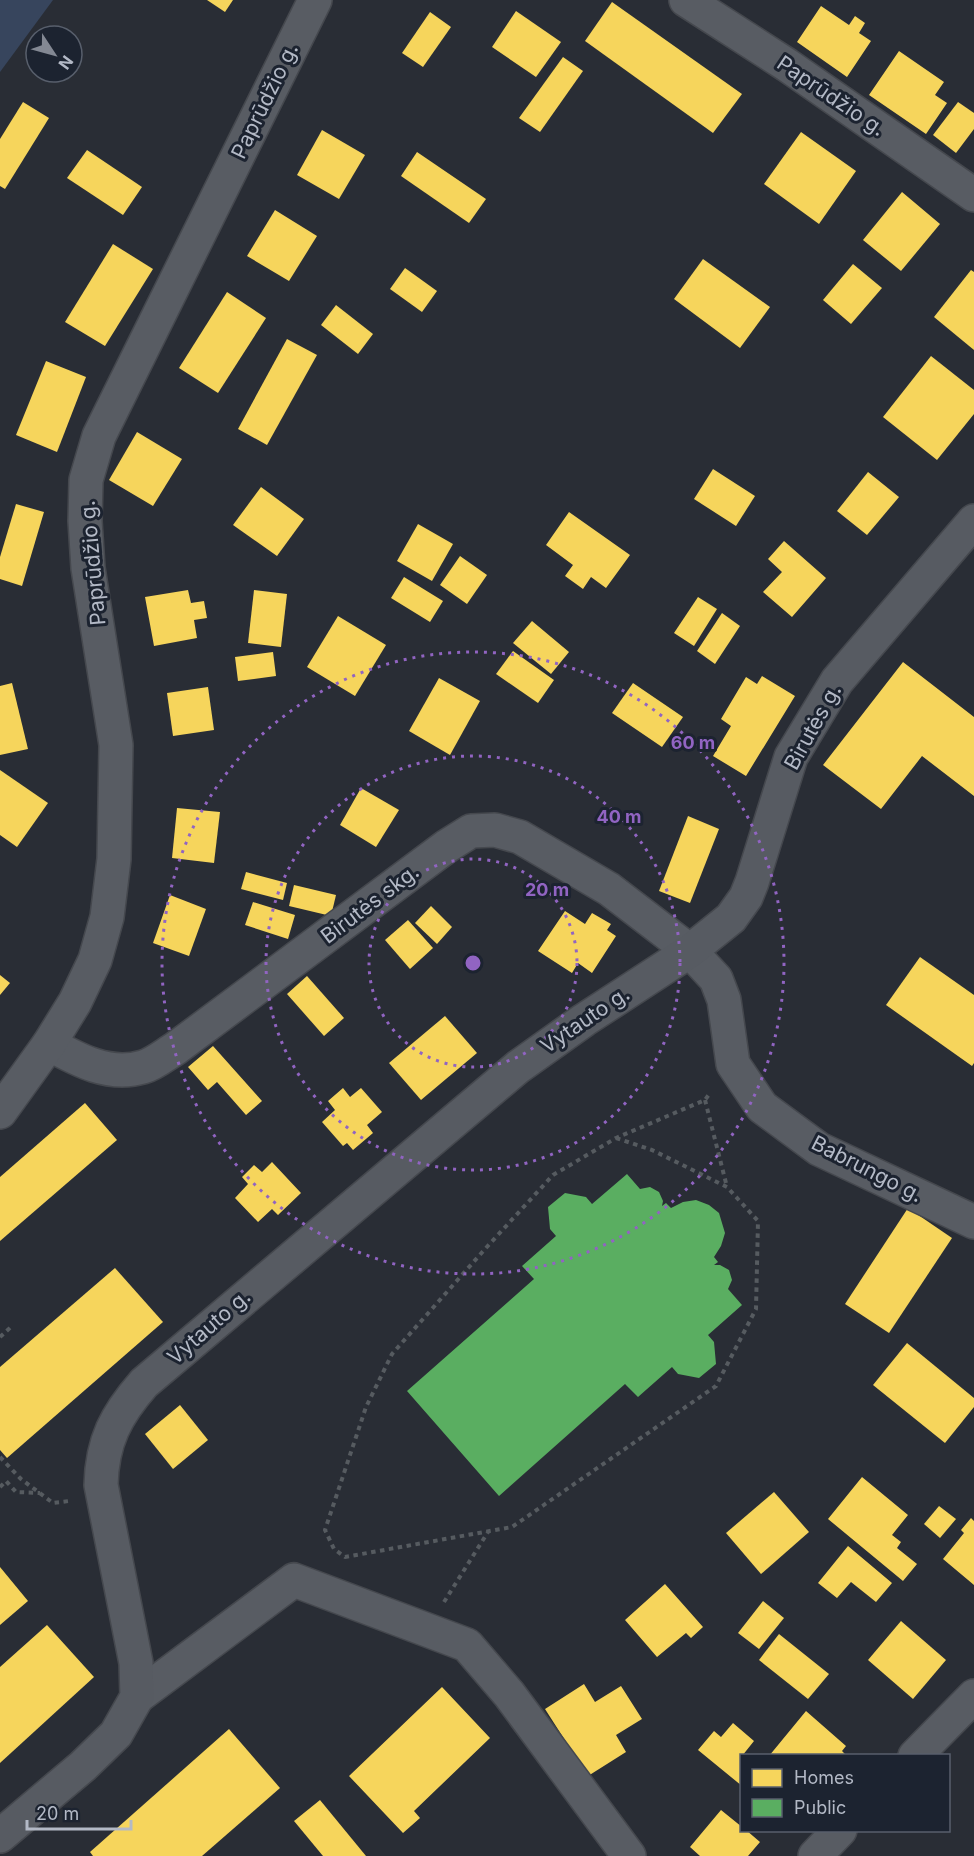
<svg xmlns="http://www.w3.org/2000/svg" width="974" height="1856" viewBox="0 0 974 1856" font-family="Inter,sans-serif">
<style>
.water{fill:#37455d}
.homes{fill:#f6d55c}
.public{fill:#5aae61}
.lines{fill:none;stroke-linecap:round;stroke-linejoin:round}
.minor-casing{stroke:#45484e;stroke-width:36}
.secondary-casing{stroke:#45484e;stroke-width:36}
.path{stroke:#565b60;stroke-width:4;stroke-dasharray:4.5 4.5;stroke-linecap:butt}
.minor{stroke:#585c63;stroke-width:33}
.secondary{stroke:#575b62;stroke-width:33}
.ring{fill:none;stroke:#9164c2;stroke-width:3;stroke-dasharray:3 6}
.labels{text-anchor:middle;stroke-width:6;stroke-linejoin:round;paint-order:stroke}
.street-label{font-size:21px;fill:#b3b9c6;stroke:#1c2330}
.centre{fill:#9164c2;stroke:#1c2330;stroke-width:3}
.ring-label{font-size:18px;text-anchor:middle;font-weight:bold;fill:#9164c2;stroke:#1c2330;stroke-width:6;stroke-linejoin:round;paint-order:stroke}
</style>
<rect width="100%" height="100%" fill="#292d35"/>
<path class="water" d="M0 0H53L0 72Z"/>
<g class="homes">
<path d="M207 0H233L225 12Z"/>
<path d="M612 2 742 94 713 133 585 41Z"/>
<path d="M821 6 849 25 855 16 865 23 859 33 871 41 847 77 797 42Z"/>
<path d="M516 11 561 42 536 77 492 47Z"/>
<path d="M430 12 451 27 423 67 402 53Z"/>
<path d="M899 51 944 82 935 95 947 103 926 134 869 95Z"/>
<path d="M563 57 583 71 540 132 519 118Z"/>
<path d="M23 102 49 118 5 189 0 186V139Z"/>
<path d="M958 102 974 113V129L956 153 933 135Z"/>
<path d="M322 130 365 155 339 199 297 175Z"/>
<path d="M801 132 856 171 819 224 764 184Z"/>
<path d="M87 150 142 187 123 215 67 178Z"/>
<path d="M417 152 486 199 469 223 401 176Z"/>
<path d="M902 192 940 224 901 271 863 240Z"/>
<path d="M275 210 317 236 289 281 247 256Z"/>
<path d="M113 244 153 269 105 346 65 322Z"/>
<path d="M703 259 770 307 740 348 674 299Z"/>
<path d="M853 264 882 288 851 324 823 300Z"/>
<path d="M405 268 437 291 422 312 390 289Z"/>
<path d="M971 270 974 272V350L934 317Z"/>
<path d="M227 292 266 318 218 393 179 368Z"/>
<path d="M336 305 373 334 358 354 321 325Z"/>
<path d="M287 339 317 355 267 445 238 429Z"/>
<path d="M931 356 974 390V414L937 460 883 417Z"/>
<path d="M46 361 86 377 57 452 16 435Z"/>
<path d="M137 432 182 459 153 506 109 480Z"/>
<path d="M713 469 755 496 736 526 694 499Z"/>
<path d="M868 472 899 497 867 535 837 511Z"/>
<path d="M261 487 304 519 277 556 233 525Z"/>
<path d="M16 504 44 512 22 586 0 579V557Z"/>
<path d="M569 512 630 555 606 588 591 577 583 589 565 576 573 565 546 545Z"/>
<path d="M418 524 453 544 432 581 397 561Z"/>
<path d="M784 541 826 578 792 617 763 592 782 572 768 559Z"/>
<path d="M460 556 487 575 467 604 440 585Z"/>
<path d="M404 577 443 601 430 622 391 598Z"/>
<path d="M188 590 191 603 204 601 207 618 194 620 197 638 154 646 145 597Z"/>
<path d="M254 590 287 594 281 647 248 643Z"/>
<path d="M698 597 717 609 694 646 674 633Z"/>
<path d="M722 613 740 626 715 664 697 651Z"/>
<path d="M338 616 386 645 355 696 307 667Z"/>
<path d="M532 621 569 652 551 674 513 643Z"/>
<path d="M513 651 554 680 538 703 496 674Z"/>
<path d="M273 652 276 676 238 681 235 657Z"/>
<path d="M903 662 974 717V796L922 756 881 809 823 765Z"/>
<path d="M762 676 795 696 746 776 713 756 731 726 721 719 746 677 757 684Z"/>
<path d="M439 678 480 701 450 755 409 731Z"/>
<path d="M12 683 28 749 0 755V686Z"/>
<path d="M633 683 683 717 662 747 612 713Z"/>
<path d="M208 687 214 730 173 736 167 693Z"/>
<path d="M0 770 48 803 17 847 0 835Z"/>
<path d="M361 788 399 810 376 847 340 825Z"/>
<path d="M177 808 220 812 214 863 172 858Z"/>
<path d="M688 816 719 829 690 903 659 891Z"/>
<path d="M246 872 287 883 283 900 241 889Z"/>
<path d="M294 885 336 895 331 916 289 906Z"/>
<path d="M170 895 206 909 189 956 153 943Z"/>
<path d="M253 902 295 915 288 939 245 925Z"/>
<path d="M431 906 452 927 437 944 415 923Z"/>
<path d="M565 911 585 924 592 913 611 924 607 930 616 936 592 973 578 963 572 973 538 951Z"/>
<path d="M408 920 433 948 410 969 385 940Z"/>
<path d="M920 957 974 995V1063L972 1066 886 1005Z"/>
<path d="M0 975 10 983 0 995Z"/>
<path d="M307 976 344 1018 324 1036 287 994Z"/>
<path d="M445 1016 477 1053 421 1100 389 1063Z"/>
<path d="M213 1046 262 1101 246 1115 217 1082 208 1090 188 1067Z"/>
<path d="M343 1088 350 1097 361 1088 382 1112 367 1125 373 1133 353 1150 347 1143 343 1146 322 1122 335 1110 328 1101Z"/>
<path d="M85 1103 117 1140 0 1241V1177Z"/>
<path d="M272 1162 301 1193 278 1215 272 1209 258 1222 235 1198 248 1184 242 1177 254 1165 262 1172Z"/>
<path d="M908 1208 952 1238 889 1333 845 1304Z"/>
<path d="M115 1268 163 1322 7 1458 0 1450V1367Z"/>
<path d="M907 1343 974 1398V1407L945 1443 873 1385Z"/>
<path d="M180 1405 208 1440 173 1469 145 1434Z"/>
<path d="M862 1477 908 1515 892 1535 901 1542 897 1548 917 1564 903 1581 828 1519Z"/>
<path d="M774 1492 809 1532 761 1574 726 1533Z"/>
<path d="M939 1506 956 1519 940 1538 924 1524Z"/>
<path d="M971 1518 974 1521V1585L943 1559 964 1533 961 1530Z"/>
<path d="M848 1546 892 1583 876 1602 851 1582 837 1598 818 1583Z"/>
<path d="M0 1567 28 1601 0 1625Z"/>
<path d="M665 1584 703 1627 691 1638 686 1633 657 1657 625 1620Z"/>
<path d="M763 1601 784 1618 759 1649 738 1633Z"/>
<path d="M901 1621 946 1660 913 1699 868 1660Z"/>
<path d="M47 1625 94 1677 0 1763V1667Z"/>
<path d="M779 1634 829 1674 808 1699 759 1660Z"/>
<path d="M584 1684 595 1702 621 1686 642 1719 616 1735 626 1752 588 1776 545 1709Z"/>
<path d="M442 1687 490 1738 414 1811 420 1818 403 1833 349 1776Z"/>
<path d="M806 1711 846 1746 842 1751 847 1756H769Z"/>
<path d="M733 1723 754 1741 742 1756V1786L698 1750 714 1731 721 1737Z"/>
<path d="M229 1729 280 1788 202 1856H93L90 1852Z"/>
<path d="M320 1800 366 1856H323L294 1821Z"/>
<path d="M721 1810 742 1827V1830H746L760 1842 748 1856H700L690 1847Z"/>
</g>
<path class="public" d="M627 1174 640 1189 650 1187 659 1192 663 1201 662 1206 666 1203 671 1208 683 1202 696 1200 709 1205 719 1213 725 1233 721 1246 714 1257 718 1262 714 1265H720L729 1270 732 1280 728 1289 742 1305 708 1335 714 1342 716 1364 699 1378 678 1374 672 1367 638 1397 625 1384 499 1496 407 1391 534 1279 522 1266 556 1236 550 1229 548 1207 565 1193 586 1197 592 1204Z"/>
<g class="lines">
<g class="minor-casing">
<g id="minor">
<path d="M686 0 787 65 974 195"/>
<path d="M49 1044C78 1060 109 1077 143 1067 154 1064 166 1054 176 1048L447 846 471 831 495 830 520 837 609 889 690 951 716 979 724 1000 733 1064 762 1107 819 1149 974 1222"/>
<path d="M0 1112 49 1044 75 1002 95 960 107 917 114 859 116 745 88 568 85 521 86 480 99 436 315 0"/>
<path d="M137 1697 294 1580 467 1645 509 1694 629 1856"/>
<path d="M915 1756 974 1696"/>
<path d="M815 1856 840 1830"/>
</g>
</g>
<g class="secondary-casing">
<path id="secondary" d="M0 1836 83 1766 116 1734 137 1697 136 1663 101 1485C102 1441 116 1415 144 1383L518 1067 584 1020 690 951 731 918 746 897 752 882 791 757 837 681 974 521"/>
</g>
<g class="path">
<path d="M705 1100 727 1187"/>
<path d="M616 1138 652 1150 727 1187 758 1221 756 1309 716 1386 512 1527 345 1557 334 1549 325 1530 366 1407 392 1354 485 1249 553 1175 616 1138 705 1100 710 1093"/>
<path d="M0 1337 12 1326"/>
<path d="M0 1457 21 1479 53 1503 69 1501"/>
<path d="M0 1487 6 1481 16 1492 40 1493"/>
<path d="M444 1602 488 1532"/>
</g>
<use href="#minor" class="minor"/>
<use href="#secondary" class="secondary"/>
</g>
<g class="ring">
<circle cx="473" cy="963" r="104"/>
<circle cx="473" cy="963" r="207"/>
<circle cx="473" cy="963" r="311"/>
</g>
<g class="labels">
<g class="street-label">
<text transform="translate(831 96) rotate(34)" y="7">Paprūdžio g.</text>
<text transform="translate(265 101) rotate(-64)" y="7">Paprūdžio g.</text>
<text transform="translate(93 563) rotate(-95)" y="7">Paprūdžio g.</text>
<text transform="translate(813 727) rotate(-61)" y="7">Birutės g.</text>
<text transform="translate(370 904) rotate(-37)" y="7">Birutės skg.</text>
<text transform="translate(585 1020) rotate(-34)" y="7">Vytauto g.</text>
<text transform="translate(867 1169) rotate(27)" y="7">Babrungo g.</text>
<text transform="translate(209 1327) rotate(-41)" y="7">Vytauto g.</text>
</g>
</g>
<circle cx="473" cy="963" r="9" class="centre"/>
<g class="ring-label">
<text x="693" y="749">60 m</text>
<text x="619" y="823">40 m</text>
<text x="547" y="896">20 m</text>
</g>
<rect x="740" y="1754" width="210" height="78" fill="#1c2330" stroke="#585f6c" stroke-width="1.5"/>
<rect x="752" y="1769" width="30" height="18" fill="#f6d55c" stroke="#585f6c" stroke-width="1.5"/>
<text x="794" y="1784" font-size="18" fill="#b3b9c6">Homes</text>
<rect x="752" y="1799" width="30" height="18" fill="#5aae61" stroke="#585f6c" stroke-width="1.5"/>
<text x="794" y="1814" font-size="18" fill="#b3b9c6">Public</text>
<g transform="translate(54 54) rotate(126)"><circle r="28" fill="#1c2330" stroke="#585f6c" stroke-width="1.5"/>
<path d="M0-4.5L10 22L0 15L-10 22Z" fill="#838893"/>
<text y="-9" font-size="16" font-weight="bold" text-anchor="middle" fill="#b3b9c6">N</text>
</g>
<path d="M27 1820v9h104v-9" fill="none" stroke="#b3b9c6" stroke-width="3"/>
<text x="36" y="1820" font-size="18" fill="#b3b9c6" stroke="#1c2330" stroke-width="4.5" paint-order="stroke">20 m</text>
</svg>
